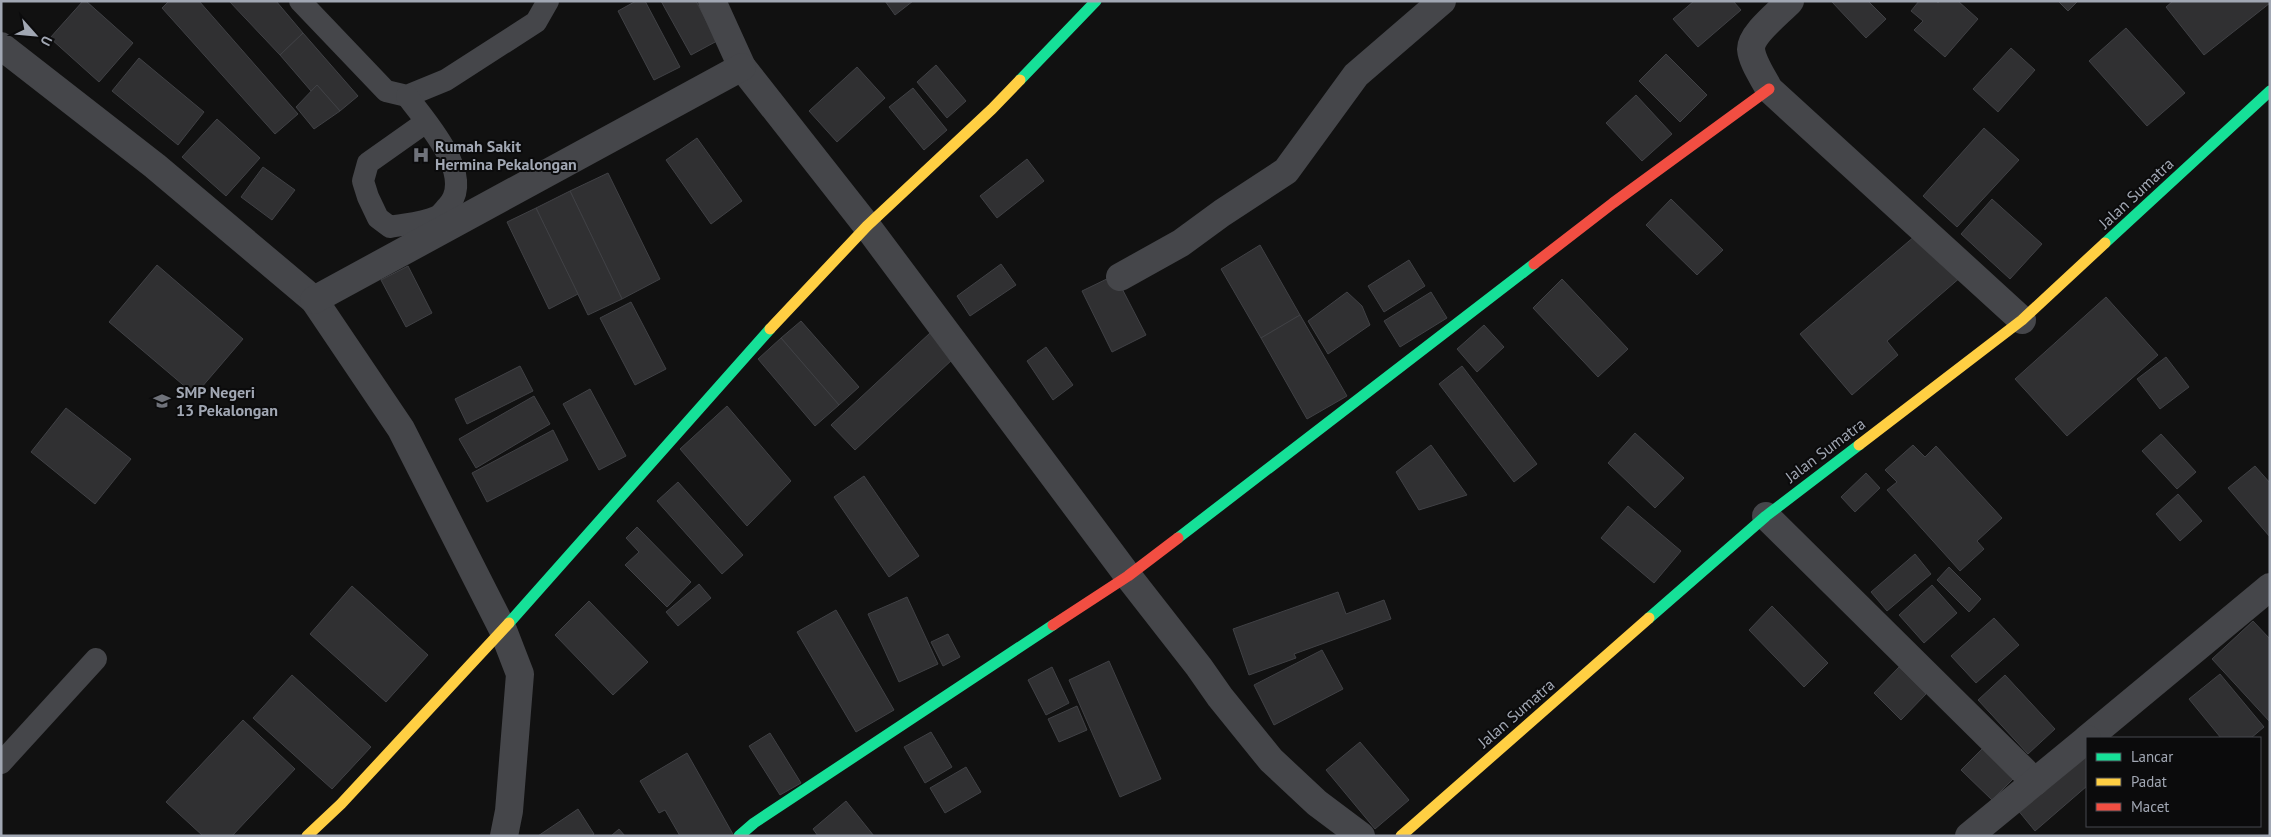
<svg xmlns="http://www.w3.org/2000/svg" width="2271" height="837" viewBox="0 0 2271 837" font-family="'PT Sans',sans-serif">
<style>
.building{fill:#303032;stroke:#404145}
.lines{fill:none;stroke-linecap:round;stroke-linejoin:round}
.lane{stroke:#45464a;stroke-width:22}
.street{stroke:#45464a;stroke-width:28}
.fast{stroke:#16e098;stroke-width:11}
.slow{stroke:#ffcf43;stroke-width:11}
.jam{stroke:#f24e42;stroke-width:11}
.labels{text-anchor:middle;stroke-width:4;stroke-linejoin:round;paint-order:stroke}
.poi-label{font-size:16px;font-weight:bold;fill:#a1a7b3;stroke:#0b0b0c;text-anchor:start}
.street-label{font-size:16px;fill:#a1a7b3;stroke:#0b0b0c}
</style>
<rect width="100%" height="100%" fill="#111"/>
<g class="building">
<path d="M83 1H86L133 43 99 82 50 38Z"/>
<path d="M169 1H199L298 114 275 134 162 8Z"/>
<path d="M229 1H276L303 33 280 55Z"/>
<path d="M636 1H645L680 67 654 80 618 11Z"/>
<path d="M661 1H696L717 41 691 55Z"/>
<path d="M885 1H913L895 15Z"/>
<path d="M1694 1H1733L1741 10 1698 47 1673 19Z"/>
<path d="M1868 1 1886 19 1866 38 1832 2Z"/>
<path d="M1919 1H1936L1938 3 1940 1H1958L1978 19 1945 57 1914 30 1923 21 1911 11Z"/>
<path d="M2058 1H2078L2068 11Z"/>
<path d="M2173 1H2270V3L2204 55 2166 7Z"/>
<path d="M2126 28 2185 93 2147 126 2089 61Z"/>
<path d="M303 33 358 96 340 111 317 85 311 91 280 55Z"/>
<path d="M2011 48 2035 70 1998 112 1973 89Z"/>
<path d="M1666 54 1707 95 1680 122 1639 81Z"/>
<path d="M139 58 204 112 178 145 112 91Z"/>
<path d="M936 65 966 101 947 118 917 82Z"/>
<path d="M857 67 885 98 837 142 809 111Z"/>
<path d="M317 85 340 111 314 129 296 107Z"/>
<path d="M913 88 947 130 924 150 889 107Z"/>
<path d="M1636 95 1672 134 1642 161 1606 123Z"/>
<path d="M217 119 260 158 226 196 182 157Z"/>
<path d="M1984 128 2019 160 1957 227 1923 196Z"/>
<path d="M697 138 742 201 711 224 666 160Z"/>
<path d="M1027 159 1044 181 997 218 980 196Z"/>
<path d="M263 167 295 190 272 220 241 197Z"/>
<path d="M608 173 660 279 622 299 570 191Z"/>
<path d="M570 191 622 299 588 315 536 208Z"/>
<path d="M1671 199 1723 250 1697 275 1646 225Z"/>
<path d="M1992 199 2042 244 2010 279 1961 234Z"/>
<path d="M536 208 578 294 549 309 507 222Z"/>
<path d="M1922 230 1962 276 1887 341 1898 355 1852 395 1800 334Z"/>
<path d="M1260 245 1300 315 1261 338 1221 269Z"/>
<path d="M1409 260 1425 286 1384 312 1368 286Z"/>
<path d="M1001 264 1016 285 970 316 957 296Z"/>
<path d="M157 265 243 339 195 395 109 322Z"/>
<path d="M408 266 432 313 406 327 381 280Z"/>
<path d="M1115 275 1146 335 1112 352 1082 291Z"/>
<path d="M1562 279 1628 349 1598 377 1533 308Z"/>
<path d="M1347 292 1362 306 1370 325 1328 354 1308 321Z"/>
<path d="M1431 292 1447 318 1400 347 1384 321Z"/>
<path d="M2106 297 2158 355 2067 436 2015 379Z"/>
<path d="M631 302 666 369 635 385 600 318Z"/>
<path d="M1300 315 1347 396 1307 419 1261 338Z"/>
<path d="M801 321 859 387 839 405 781 338Z"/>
<path d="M1484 325 1504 347 1477 372 1457 349Z"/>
<path d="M930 333 953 359 855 450 831 425Z"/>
<path d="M781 338 839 405 815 426 758 359Z"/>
<path d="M1046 347 1073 385 1053 400 1027 361Z"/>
<path d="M2166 357 2189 387 2160 409 2137 379Z"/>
<path d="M520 366 533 391 467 424 455 399Z"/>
<path d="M1462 366 1537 464 1514 482 1439 384Z"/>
<path d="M590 389 626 456 599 470 563 404Z"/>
<path d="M534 396 550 424 476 468 459 439Z"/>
<path d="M727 406 791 481 747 526 680 449Z"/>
<path d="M66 408 131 459 95 504 31 452Z"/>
<path d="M553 430 568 460 487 502 472 473Z"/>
<path d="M1635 433 1684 478 1655 508 1608 463Z"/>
<path d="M2161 434 2196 472 2177 489 2142 451Z"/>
<path d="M1431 445 1467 495 1419 510 1396 472Z"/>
<path d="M1913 445 1925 457 1936 446 2002 518 1977 541 1984 549 1960 571 1887 490 1897 482 1885 470Z"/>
<path d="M2255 466 2270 483V537L2228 488Z"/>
<path d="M1866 473 1880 488 1855 512 1841 497Z"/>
<path d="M864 476 919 556 889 577 834 497Z"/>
<path d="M678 482 743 555 722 574 657 501Z"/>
<path d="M2178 494 2202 521 2180 541 2156 514Z"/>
<path d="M1628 506 1681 551 1654 583 1601 538Z"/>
<path d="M637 527 691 582 667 607 625 565 639 552 626 538Z"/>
<path d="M1915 554 1931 574 1887 611 1871 592Z"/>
<path d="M1949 567 1981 599 1969 612 1937 580Z"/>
<path d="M699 584 711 598 678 626 666 612Z"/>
<path d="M1932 585 1957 613 1924 643 1899 615Z"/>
<path d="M352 586 428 655 386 702 310 634Z"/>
<path d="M1338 592 1346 614 1384 600 1391 619 1294 654 1296 658 1249 675 1233 629Z"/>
<path d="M907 597 938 664 899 682 868 614Z"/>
<path d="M589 601 648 662 613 695 555 635Z"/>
<path d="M1772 606 1828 663 1804 687 1749 630Z"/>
<path d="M836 610 894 710 856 732 797 632Z"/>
<path d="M1994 618 2019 645 1976 683 1951 656Z"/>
<path d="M2253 621 2270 639V722L2212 659Z"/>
<path d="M948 634 960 657 943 666 931 642Z"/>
<path d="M1322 650 1343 689 1274 725 1254 685Z"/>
<path d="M1109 661 1161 779 1120 797 1069 680Z"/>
<path d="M1052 667 1069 703 1046 715 1028 680Z"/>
<path d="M1899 667 1926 694 1901 720 1874 693Z"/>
<path d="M2220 674 2264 727 2251 738H2221L2189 699Z"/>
<path d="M292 675 371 747 332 789 253 718Z"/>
<path d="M2005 675 2055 729 2028 754 1978 700Z"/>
<path d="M1077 706 1087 730 1059 742 1048 719Z"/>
<path d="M243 720 295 769 232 836H203L166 802Z"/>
<path d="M931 732 952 767 925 783 904 747Z"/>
<path d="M770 733 801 783 780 795 749 746Z"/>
<path d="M1360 742 1409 800 1375 829 1326 770Z"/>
<path d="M1983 748 2014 778 1992 800 1961 770Z"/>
<path d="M2087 749V786L2035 831 2017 809Z"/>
<path d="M687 753 734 836H680L665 810 659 813 640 781Z"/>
<path d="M966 767 981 792 945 813 930 788Z"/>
<path d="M846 801 874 836H818L813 829Z"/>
<path d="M578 809 594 834 592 836H538Z"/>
<path d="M619 829 625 836H611Z"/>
</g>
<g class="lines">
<g class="lane">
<path d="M300 1 386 91 407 96 446 80 536 22 548 1"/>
<path d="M407 96C425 121 477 176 447 207 444 210 440 216 436 217 423 223 405 224 390 227L378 218 368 197 363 181 368 163 426 122"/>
<path d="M1 763 96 659"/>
</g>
<g class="street">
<path d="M712 1 742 67 867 226 1128 576 1199 667 1220 697 1271 760 1317 803 1361 836"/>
<path d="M1790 1C1780 12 1751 34 1751 49 1752 62 1763 77 1769 89L2022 320"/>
<path d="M1 46 155 166 314 300 401 429 503 630 520 674 509 811 504 836"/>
<path d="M1120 277 1181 243 1222 213 1286 171 1356 75 1442 1"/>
<path d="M314 300 742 67"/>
<path d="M1766 516 2035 782"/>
<path d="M2088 738 2270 587"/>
<path d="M1969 836 2087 739"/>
</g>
<g class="fast">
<path d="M1020 80 1096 1"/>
<path d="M2105 243 2270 91"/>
<path d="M1178 538 1534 264"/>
<path d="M1649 618 1766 516 1859 445"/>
<path d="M509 623 770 329"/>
<path d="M739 836 754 823 1053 625"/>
</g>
<g class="slow">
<path d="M770 329 867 226 992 109 1020 80"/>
<path d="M1859 445 2022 320 2105 243"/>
<path d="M307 836 341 804 509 623"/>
<path d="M1401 836 1649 618"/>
</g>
<g class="jam">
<path d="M1534 264 1613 203 1769 89"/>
<path d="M1053 625 1128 576 1178 538"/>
</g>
</g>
<defs>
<g id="hospital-bare" transform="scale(1.35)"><path d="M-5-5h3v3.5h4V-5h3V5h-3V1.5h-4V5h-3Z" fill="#6f727a" stroke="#0b0b0c" stroke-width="2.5" paint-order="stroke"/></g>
<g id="school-bare" transform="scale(1.35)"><path d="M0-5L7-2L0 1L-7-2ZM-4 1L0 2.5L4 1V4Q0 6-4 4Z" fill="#6f727a" stroke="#0b0b0c" stroke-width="2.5" paint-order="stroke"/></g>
</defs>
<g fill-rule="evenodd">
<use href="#hospital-bare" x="421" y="155"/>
<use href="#school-bare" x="162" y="401"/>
</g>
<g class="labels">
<g class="poi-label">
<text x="435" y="152">Rumah Sakit<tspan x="435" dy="18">Hermina Pekalongan</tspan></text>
<text x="176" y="398">SMP Negeri<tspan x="176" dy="18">13 Pekalongan</tspan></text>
</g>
<g class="street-label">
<text transform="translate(2136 193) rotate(-43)" y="6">Jalan Sumatra</text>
<text transform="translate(1825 450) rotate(-37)" y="6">Jalan Sumatra</text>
<text transform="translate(1516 713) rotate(-41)" y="6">Jalan Sumatra</text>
</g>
</g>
<rect width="2271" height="837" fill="none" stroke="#a1a7b3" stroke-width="5"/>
<rect x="2086" y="737" width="175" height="90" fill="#0b0b0c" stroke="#47494f"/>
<rect x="2096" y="753" width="25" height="8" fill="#16e098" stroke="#47494f"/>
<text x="2131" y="762" font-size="15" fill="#a1a7b3">Lancar</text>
<rect x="2096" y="778" width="25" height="8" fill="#ffcf43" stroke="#47494f"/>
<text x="2131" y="787" font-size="15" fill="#a1a7b3">Padat</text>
<rect x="2096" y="803" width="25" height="8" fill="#f24e42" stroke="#47494f"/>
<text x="2131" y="812" font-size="15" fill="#a1a7b3">Macet</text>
<g transform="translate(35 35) rotate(117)" stroke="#0b0b0c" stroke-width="4" paint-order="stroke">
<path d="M0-4L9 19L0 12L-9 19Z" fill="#a1a7b3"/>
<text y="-8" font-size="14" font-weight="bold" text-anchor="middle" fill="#a1a7b3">U</text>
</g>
</svg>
